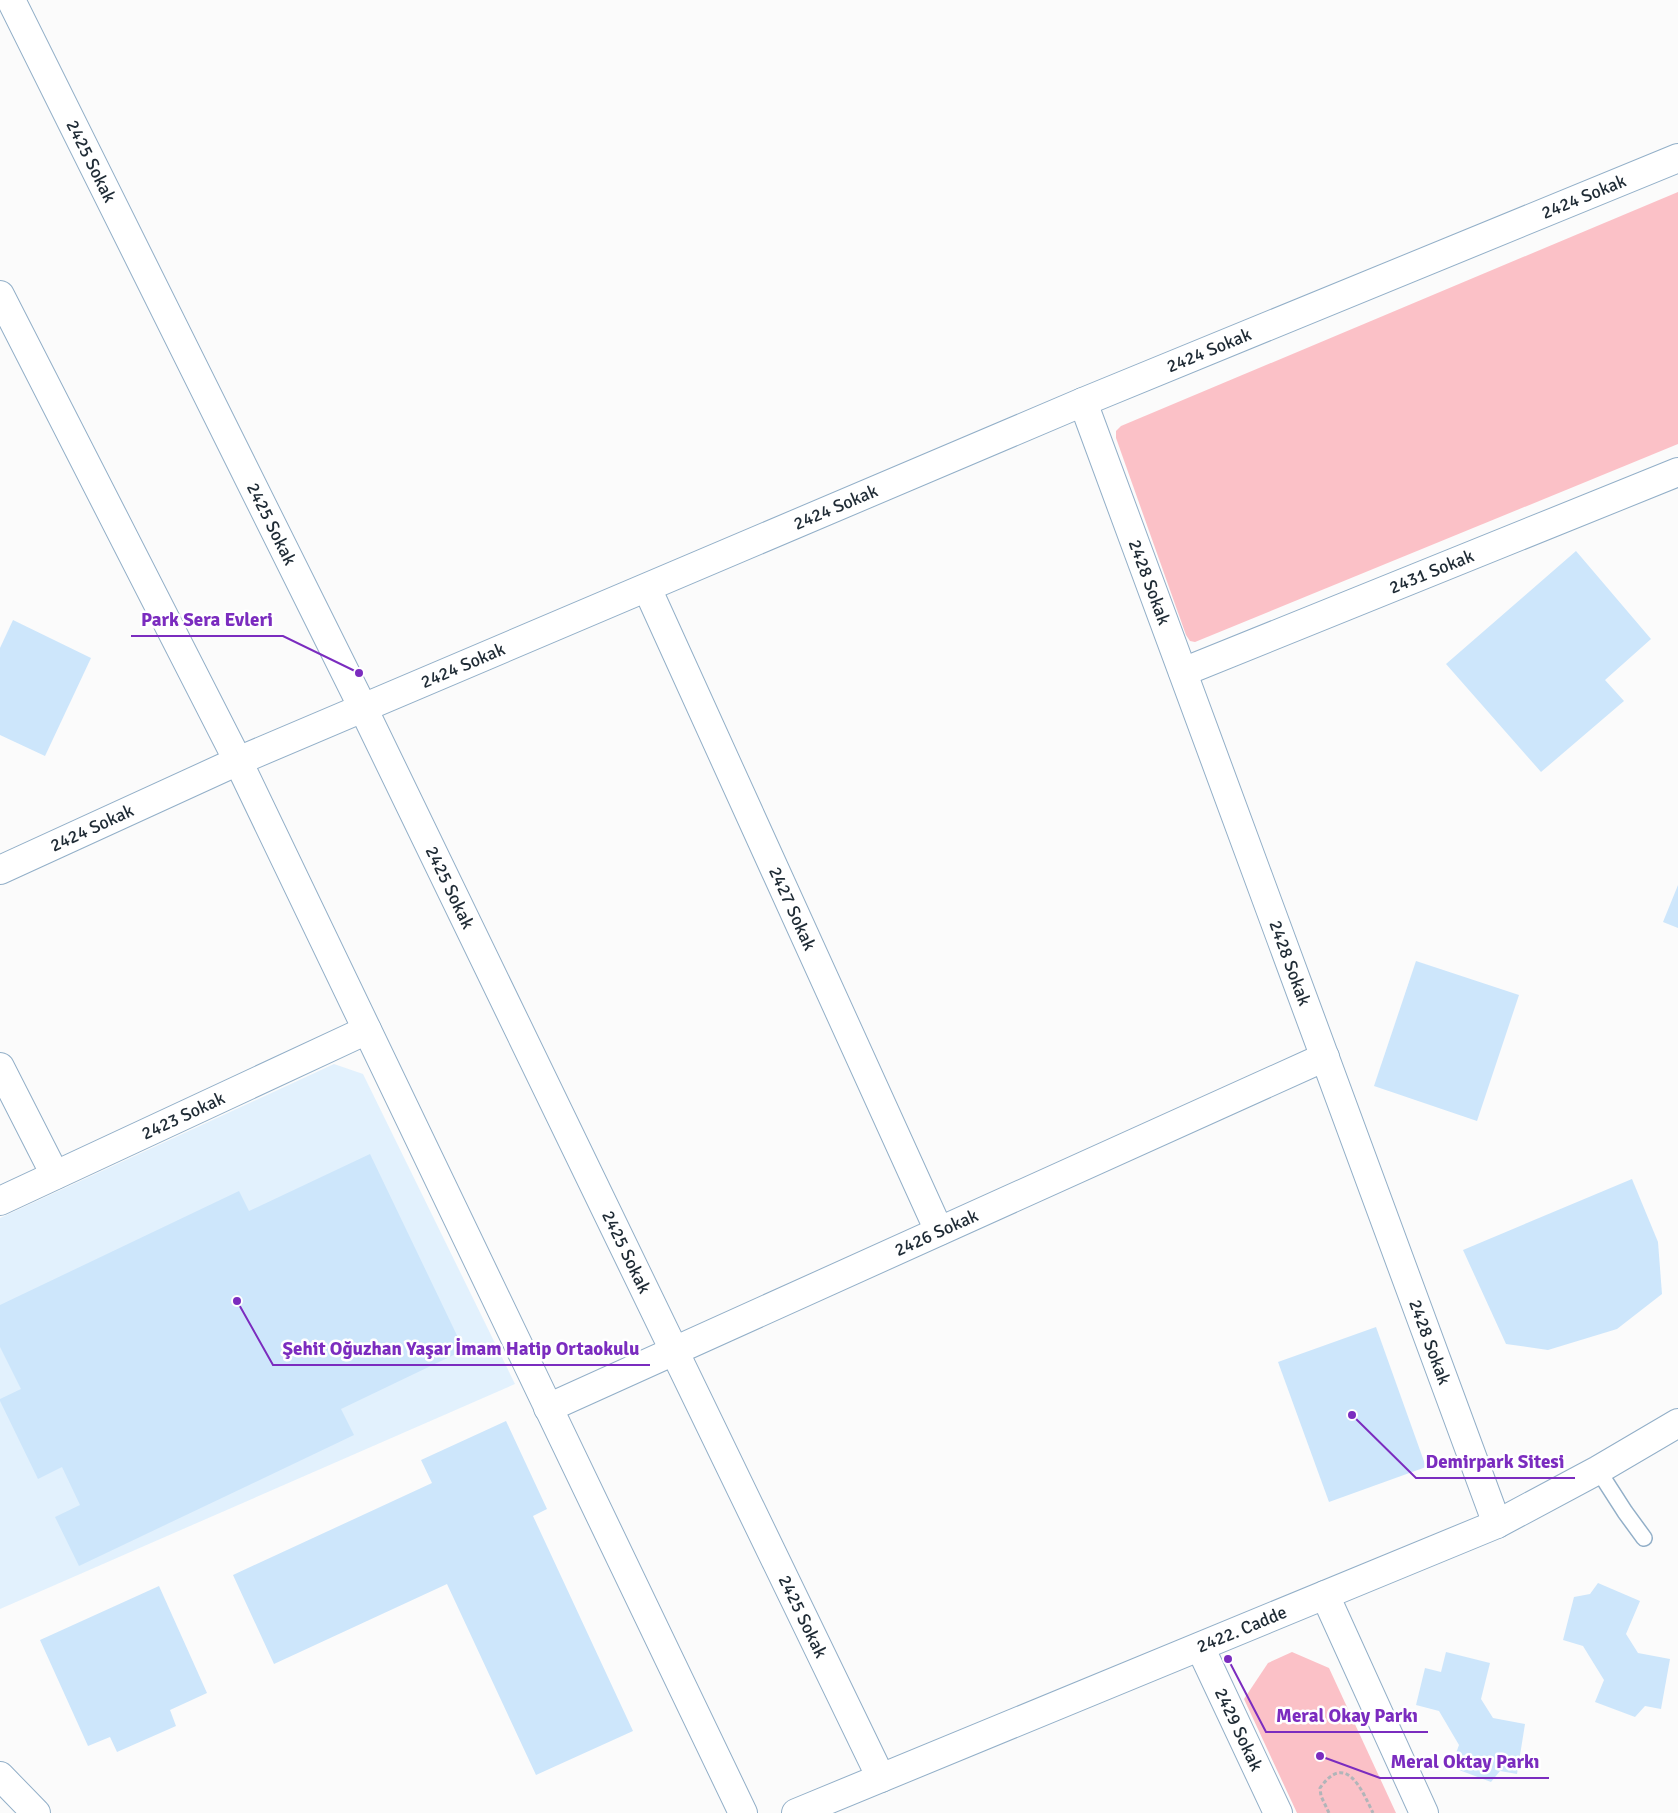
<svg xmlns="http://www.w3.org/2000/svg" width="1678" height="1813" viewBox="0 0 1678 1813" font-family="Signika,sans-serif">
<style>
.built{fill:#e2f1fd}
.green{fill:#fbc1c7}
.building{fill:#cde6fb}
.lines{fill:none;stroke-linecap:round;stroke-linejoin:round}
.service-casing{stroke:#92afc8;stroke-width:18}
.minor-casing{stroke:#92afc8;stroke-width:30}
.tertiary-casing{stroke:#92afc8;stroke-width:30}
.path{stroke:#b1b5b9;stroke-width:3;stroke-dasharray:4 2.5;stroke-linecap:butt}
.service{stroke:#fff;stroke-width:15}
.minor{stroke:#fff;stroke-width:28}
.tertiary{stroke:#fff;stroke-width:28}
.labels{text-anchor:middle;stroke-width:5;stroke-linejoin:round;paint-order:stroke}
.street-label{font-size:18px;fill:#1f2b35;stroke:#fff}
.leader{fill:none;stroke:#7b2cbf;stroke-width:2}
.callout-dot{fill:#7b2cbf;stroke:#fff;stroke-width:2}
.callout-label{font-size:19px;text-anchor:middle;font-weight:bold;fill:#7b2cbf;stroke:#fff;stroke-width:5;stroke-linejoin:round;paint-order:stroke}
</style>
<rect width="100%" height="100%" fill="#fbfbfb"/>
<path class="built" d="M334 1064 363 1074 515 1384 0 1609V1218Z"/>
<g class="green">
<path d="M1678 192V444L1195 642 1190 641 1186 635 1116 438V431L1121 426Z"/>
<path d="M1292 1652 1329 1668 1396 1813H1297L1244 1699 1268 1663Z"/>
</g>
<g class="building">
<path d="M1576 551 1651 639 1605 680 1624 701 1541 772 1446 664Z"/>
<path d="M13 620 91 658 45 756 0 735V648Z"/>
<path d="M1678 885V928L1663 922Z"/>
<path d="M1416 961 1519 995 1477 1121 1374 1086Z"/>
<path d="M370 1154 464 1350 341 1409 354 1435 79 1566 55 1517 80 1505 62 1467 38 1479 0 1401V1399L21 1389 0 1347V1305L239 1191 249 1211Z"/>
<path d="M1632 1179 1658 1242 1662 1294 1617 1329 1548 1350 1506 1344 1463 1250Z"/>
<path d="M1376 1327 1426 1467 1329 1502 1278 1362Z"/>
<path d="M506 1421 547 1509 533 1516 633 1731 536 1775 447 1584 274 1664 233 1575 432 1483 421 1460Z"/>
<path d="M1598 1583 1640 1601 1626 1634 1638 1653 1670 1659 1661 1709 1645 1706 1635 1717 1595 1702 1604 1680 1583 1646 1563 1640 1574 1597 1590 1594Z"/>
<path d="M159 1586 207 1693 170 1710 176 1726 117 1752 110 1737 88 1746 40 1640Z"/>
<path d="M1446 1652 1490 1663 1481 1699 1493 1718 1525 1724 1517 1774 1500 1771 1491 1782 1451 1767 1459 1745 1439 1711 1416 1705 1425 1668 1441 1672Z"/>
</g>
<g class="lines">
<g class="service-casing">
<path id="service" d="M1598 1470 1625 1512 1644 1538"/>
</g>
<g class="minor-casing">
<g id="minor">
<path id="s1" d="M11 0 363 708 881 1778"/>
<path d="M0 295 238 761 743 1813"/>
<path id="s2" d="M1083 402 1497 1524"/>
<path id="s3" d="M647 588 939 1231"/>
<path id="s4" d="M1183 672 1678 472"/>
<path id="s5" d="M0 870 238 761 1083 402 1678 158"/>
<path d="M0 1067 55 1175"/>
<path id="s6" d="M0 1201 367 1030"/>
<path id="s7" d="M548 1408 1325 1057"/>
<path d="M1325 1595 1424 1813"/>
<path id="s8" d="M1200 1647 1278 1813"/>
</g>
</g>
<g class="tertiary-casing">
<g id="tertiary">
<path d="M0 1776 36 1813"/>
<path id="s9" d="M796 1813 1497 1524 1598 1470 1678 1423"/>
</g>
</g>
<path class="path" d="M1329 1813 1321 1796 1320 1788C1346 1751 1362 1790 1373 1813"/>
<use href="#service" class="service"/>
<use href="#minor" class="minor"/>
<use href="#tertiary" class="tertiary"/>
</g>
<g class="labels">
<g class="street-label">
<text dy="6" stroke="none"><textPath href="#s1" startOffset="180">2425 Sokak</textPath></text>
<text dy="6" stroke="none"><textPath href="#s5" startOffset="1721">2424 Sokak</textPath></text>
<text dy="6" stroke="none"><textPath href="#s5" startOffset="1316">2424 Sokak</textPath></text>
<text dy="6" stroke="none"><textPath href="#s5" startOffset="911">2424 Sokak</textPath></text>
<text dy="6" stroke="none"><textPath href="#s1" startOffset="585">2425 Sokak</textPath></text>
<text dy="6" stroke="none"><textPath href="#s4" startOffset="268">2431 Sokak</textPath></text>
<text dy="6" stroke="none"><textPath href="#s2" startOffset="192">2428 Sokak</textPath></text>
<text dy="6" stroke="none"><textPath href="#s5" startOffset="506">2424 Sokak</textPath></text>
<text dy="6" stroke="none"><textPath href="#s5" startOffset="101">2424 Sokak</textPath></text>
<text dy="6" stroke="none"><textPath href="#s1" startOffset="990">2425 Sokak</textPath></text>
<text dy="6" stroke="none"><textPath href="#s3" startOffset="352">2427 Sokak</textPath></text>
<text dy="6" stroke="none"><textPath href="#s2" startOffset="598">2428 Sokak</textPath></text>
<text dy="6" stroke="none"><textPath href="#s6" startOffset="202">2423 Sokak</textPath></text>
<text dy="6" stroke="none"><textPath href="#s7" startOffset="426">2426 Sokak</textPath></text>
<text dy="6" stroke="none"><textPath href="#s1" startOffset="1395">2425 Sokak</textPath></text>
<text dy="6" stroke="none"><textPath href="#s2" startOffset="1002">2428 Sokak</textPath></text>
<text dy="6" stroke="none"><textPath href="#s1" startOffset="1800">2425 Sokak</textPath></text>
<text dy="6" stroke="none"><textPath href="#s9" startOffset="482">2422. Cadde</textPath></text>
<text dy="6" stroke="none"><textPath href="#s8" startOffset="91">2429 Sokak</textPath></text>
</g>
</g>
<path class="leader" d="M359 673L283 636H131M237 1301L273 1365H650M1352 1415L1416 1478H1575M1228 1659L1266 1732H1428M1320 1756L1380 1778H1549"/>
<g class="callout-dot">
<circle cx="359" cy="673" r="5"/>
<circle cx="237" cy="1301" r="5"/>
<circle cx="1352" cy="1415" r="5"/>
<circle cx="1228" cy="1659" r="5"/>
<circle cx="1320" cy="1756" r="5"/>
</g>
<g class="callout-label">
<text x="207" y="626">Park Sera Evleri</text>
<text x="461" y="1355">Şehit Oğuzhan Yaşar İmam Hatip Ortaokulu</text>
<text x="1495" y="1468">Demirpark Sitesi</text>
<text x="1347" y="1722">Meral Okay Parkı</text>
<text x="1465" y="1768">Meral Oktay Parkı</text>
</g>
</svg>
